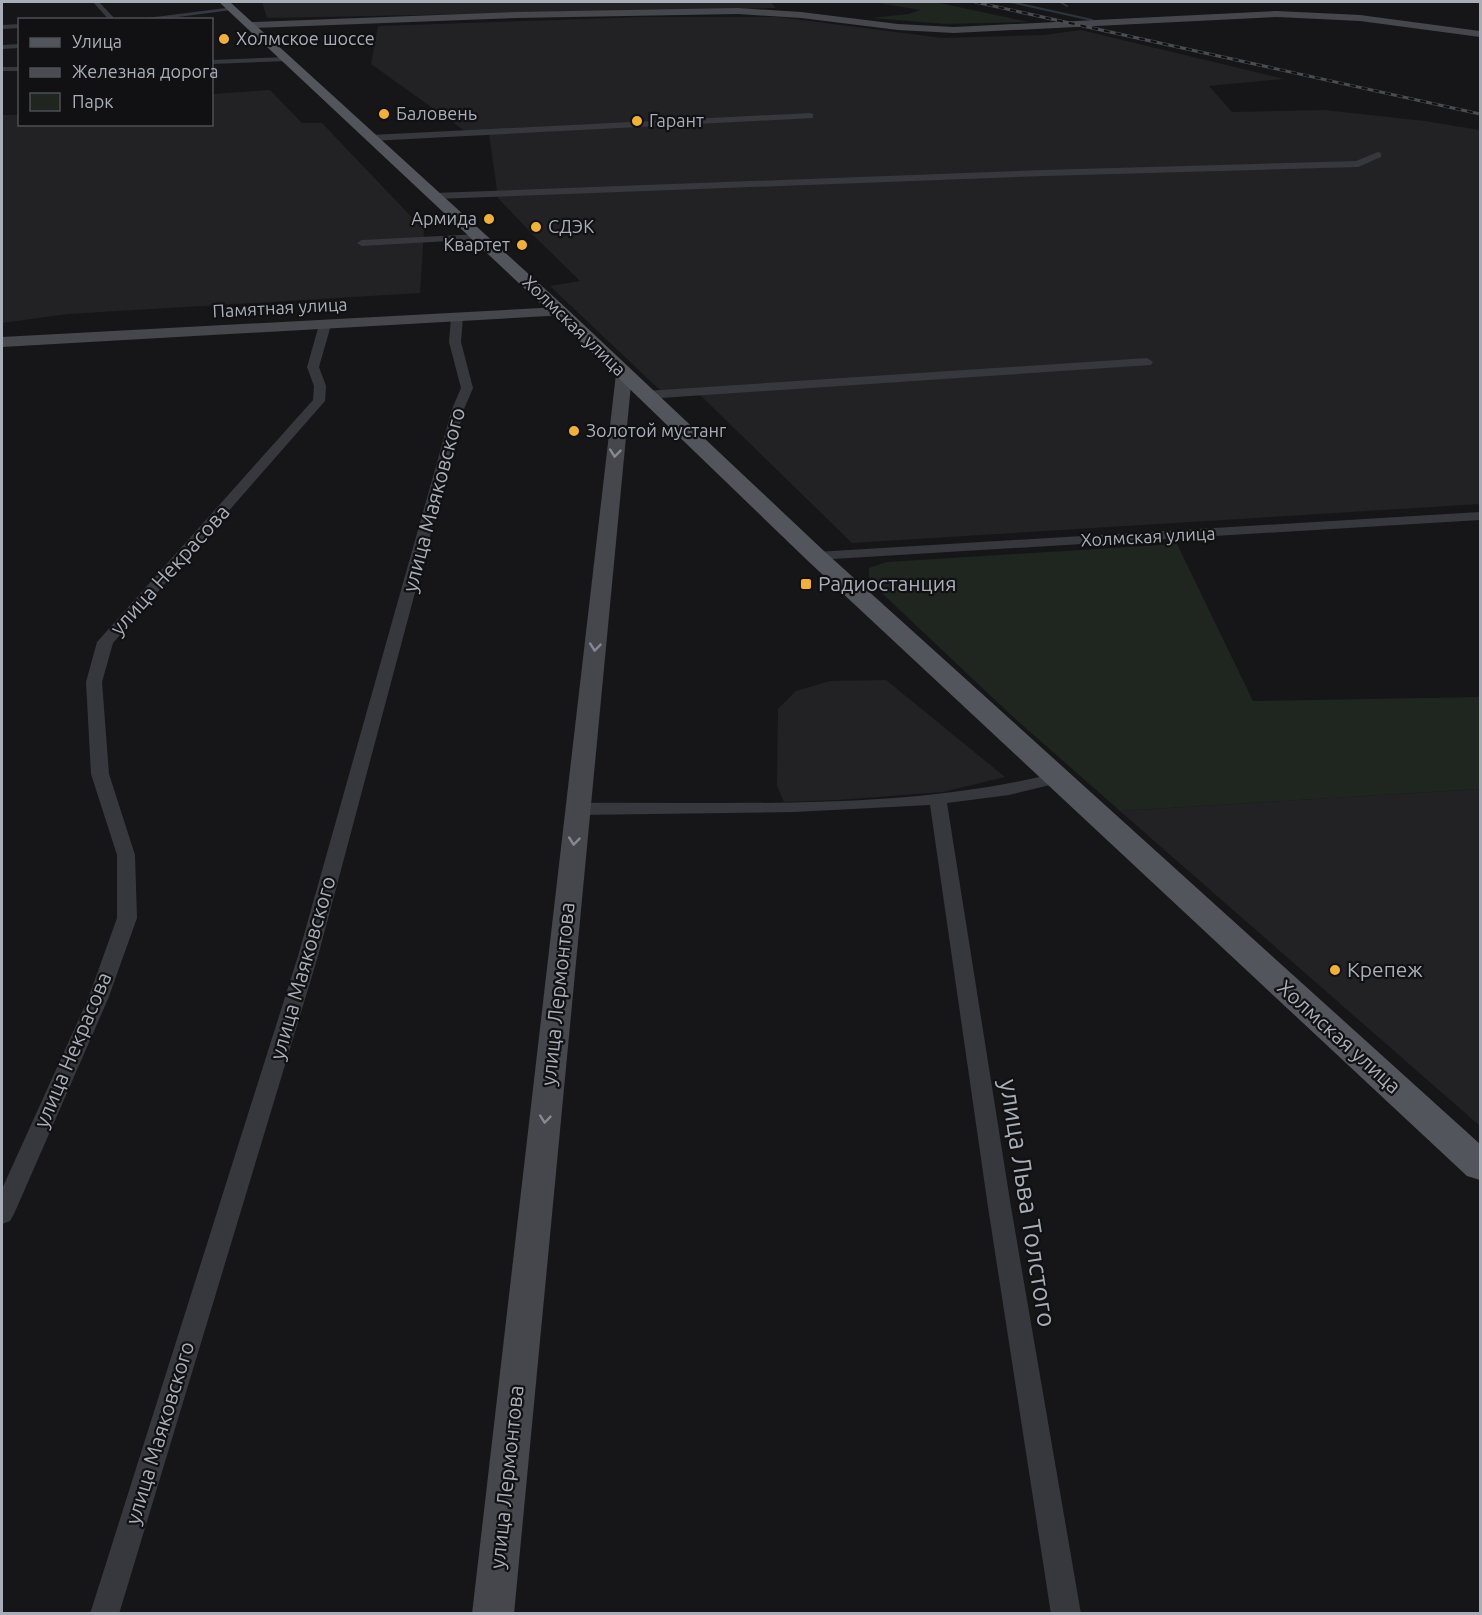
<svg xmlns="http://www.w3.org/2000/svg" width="1482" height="1615" viewBox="0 0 1482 1615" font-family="Ubuntu,sans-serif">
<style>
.built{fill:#222225}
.green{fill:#1e261f}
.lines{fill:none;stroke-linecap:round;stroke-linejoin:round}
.stream{stroke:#2c353c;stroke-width:2}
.street{fill:#37383d;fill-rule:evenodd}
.secondary{fill:#45474d;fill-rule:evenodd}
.primary{fill:#53555c;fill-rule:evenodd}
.rail-casing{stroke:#4a4c52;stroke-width:3}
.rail{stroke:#111113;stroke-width:2;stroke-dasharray:6;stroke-linecap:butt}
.oneway{stroke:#858993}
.poi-dot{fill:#f2b134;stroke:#111113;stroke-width:2}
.labels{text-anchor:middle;stroke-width:4.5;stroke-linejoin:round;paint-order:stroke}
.far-poi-label{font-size:18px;fill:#a8adb8;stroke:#111113;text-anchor:start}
.far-street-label{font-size:18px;fill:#a8adb8;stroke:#111113}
.street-label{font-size:21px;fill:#a8adb8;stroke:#111113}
.poi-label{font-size:21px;fill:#a8adb8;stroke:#111113;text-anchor:start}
.near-street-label{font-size:26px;fill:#a8adb8;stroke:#111113}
</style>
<rect width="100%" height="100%" fill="#161618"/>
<g class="built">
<path d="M262 2H771L776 8 267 18Z"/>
<path d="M644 17H778L943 38 1044 35 1081 30 1284 79 1209 86 1232 112 1324 110 1425 121 1480 130V504L852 543 698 393 664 394 550 286 580 281 532 234 498 198 489 133 469 134 371 64 378 26Z"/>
<path d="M270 90 302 123H322L424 230 420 293 68 314 2 323V115H19L20 124H212V94Z"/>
<path d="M886 680 1005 777 943 792 838 800 784 802 777 786 778 709 796 691 830 681Z"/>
<path d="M1480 789V1126L1120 811Z"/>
</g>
<g class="green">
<path d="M919 2H935L1029 22 944 24 872 18 908 14 921 10 879 3Z"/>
<path d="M1177 544 1253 701 1480 697V789L1120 811 1011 715 869 581V568L887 562Z"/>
</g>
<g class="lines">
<g class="stream">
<path d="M1011 2 1092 20"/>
<path d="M1060 2 1067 6"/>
</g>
<g class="street">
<path d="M93 2H99L116 20H109Z"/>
<path d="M234 7 232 10 155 20H131Z"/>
<path d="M20 24V28L2 29V25Z"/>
<path d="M20 44V48L2 49V45Z"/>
<path d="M286 57H289V61L212 64V60Z"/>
<rect x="2" y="67" width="18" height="4"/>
<path d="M810 113 813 114V118L371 141 367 138 371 135Z"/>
<path d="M1378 152 1381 153V157L1358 167 1044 176 434 199 429 196 434 193 1044 170 1356 161Z"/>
<path d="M480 234 485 237 484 239 362 246 357 243 362 240Z"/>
<path d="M457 314 463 317 461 342 473 388 464 409 318 956 119 1614H90L298 956 452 409 461 388 449 342 451 317Z"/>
<path d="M325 322 331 325 319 367 326 386 325 401 113 643 102 682 109 774 135 855 137 918 108 999 14 1214 10 1221 2 1224V1189L88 999 117 918V855L91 774 86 682 97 642 313 400 314 386 307 367 319 325Z"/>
<path d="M1147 358 1153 362 1151 365 646 399 640 395 646 391Z"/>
<path d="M1480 512V520L816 560 809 556 816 552Z"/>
<path d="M1056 773 1062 774 1065 778 1062 782 1009 795 947 803 1011 1207 1081 1614H1051L988 1207 930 805 794 812 578 815 572 813 569 809 572 805 578 803C736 801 901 812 1056 773Z"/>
</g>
<g class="secondary">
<path d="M738 8 801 12 898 24 954 27 1277 11 1360 15 1480 31V37L1360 21 1277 17 954 33 898 30 801 18 738 14 516 18 252 28 247 25 252 22 516 12Z"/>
<path d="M560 307 566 309 568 312 566 315 2 347V337Z"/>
<path d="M624 369 630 370 632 374 514 1614H472L616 374 618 370Z"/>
</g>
<path class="primary" d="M219 2H230L566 308 824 551 1480 1144V1180L1467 1176 808 561 554 316Z"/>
<g class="rail-casing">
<path id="rail" d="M975 2 1480 114"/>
</g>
<use href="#rail" class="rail"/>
</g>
<defs><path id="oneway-chevron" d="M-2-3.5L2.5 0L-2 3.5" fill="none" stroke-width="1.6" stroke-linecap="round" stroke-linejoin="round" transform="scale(1.5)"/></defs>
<g class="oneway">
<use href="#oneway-chevron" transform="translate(615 453) rotate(96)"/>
<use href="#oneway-chevron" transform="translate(595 647) rotate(96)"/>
<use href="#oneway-chevron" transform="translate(574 841) rotate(96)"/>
<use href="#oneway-chevron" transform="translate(545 1119) rotate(96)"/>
</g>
<g class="poi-dot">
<circle cx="224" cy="39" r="6"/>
<circle cx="384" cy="114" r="6"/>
<circle cx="637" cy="121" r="6"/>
<circle cx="489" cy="219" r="6"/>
<circle cx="536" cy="227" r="6"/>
<circle cx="522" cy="245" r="6"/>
<circle cx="574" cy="431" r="6"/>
<rect x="800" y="578" width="12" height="12" rx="3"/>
<circle cx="1335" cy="970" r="6"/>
</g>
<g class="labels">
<g class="far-poi-label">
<text x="236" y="45">Холмское шоссе</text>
<text x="396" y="120">Баловень</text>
<text x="649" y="127">Гарант</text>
<text x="477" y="225" text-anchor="end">Армида</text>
<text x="548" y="233">СДЭК</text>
<text x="510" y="251" text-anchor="end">Квартет</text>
<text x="586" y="437">Золотой мустанг</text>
</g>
<g class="far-street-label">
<text transform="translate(280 308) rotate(-3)" y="6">Памятная улица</text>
<text transform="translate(574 326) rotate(44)" y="6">Холмская улица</text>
<text transform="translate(1148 537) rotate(-3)" y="6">Холмская улица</text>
</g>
<g class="street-label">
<text transform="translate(434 500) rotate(-75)" y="7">улица Маяковского</text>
<text transform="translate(170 570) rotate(-48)" y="7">улица Некрасова</text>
<text transform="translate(303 968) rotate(-74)" y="7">улица Маяковского</text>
<text transform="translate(558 994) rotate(-84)" y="7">улица Лермонтова</text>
<text transform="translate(1339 1037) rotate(42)" y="7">Холмская улица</text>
<text transform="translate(73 1050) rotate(-67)" y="7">улица Некрасова</text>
<text transform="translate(160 1433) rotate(-73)" y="7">улица Маяковского</text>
<text transform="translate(507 1477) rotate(-84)" y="7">улица Лермонтова</text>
</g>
<g class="poi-label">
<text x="818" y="591">Радиостанция</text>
<text x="1347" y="977">Крепеж</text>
</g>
<g class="near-street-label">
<text transform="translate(1028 1203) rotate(81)" y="9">улица Льва Толстого</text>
</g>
</g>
<rect width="1482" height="1615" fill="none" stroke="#a8adb8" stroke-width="6"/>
<rect x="18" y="18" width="195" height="108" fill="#111113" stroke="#4d4f55" stroke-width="1.5"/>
<rect x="30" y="38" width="30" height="9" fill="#53555c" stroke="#4d4f55" stroke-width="1.5"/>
<text x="72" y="48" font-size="18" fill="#a8adb8">Улица</text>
<rect x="30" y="68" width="30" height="9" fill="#4a4c52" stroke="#4d4f55" stroke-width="1.5"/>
<text x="72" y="78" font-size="18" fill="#a8adb8">Железная дорога</text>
<rect x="30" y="93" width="30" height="18" fill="#1e261f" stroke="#4d4f55" stroke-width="1.5"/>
<text x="72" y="108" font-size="18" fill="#a8adb8">Парк</text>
</svg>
